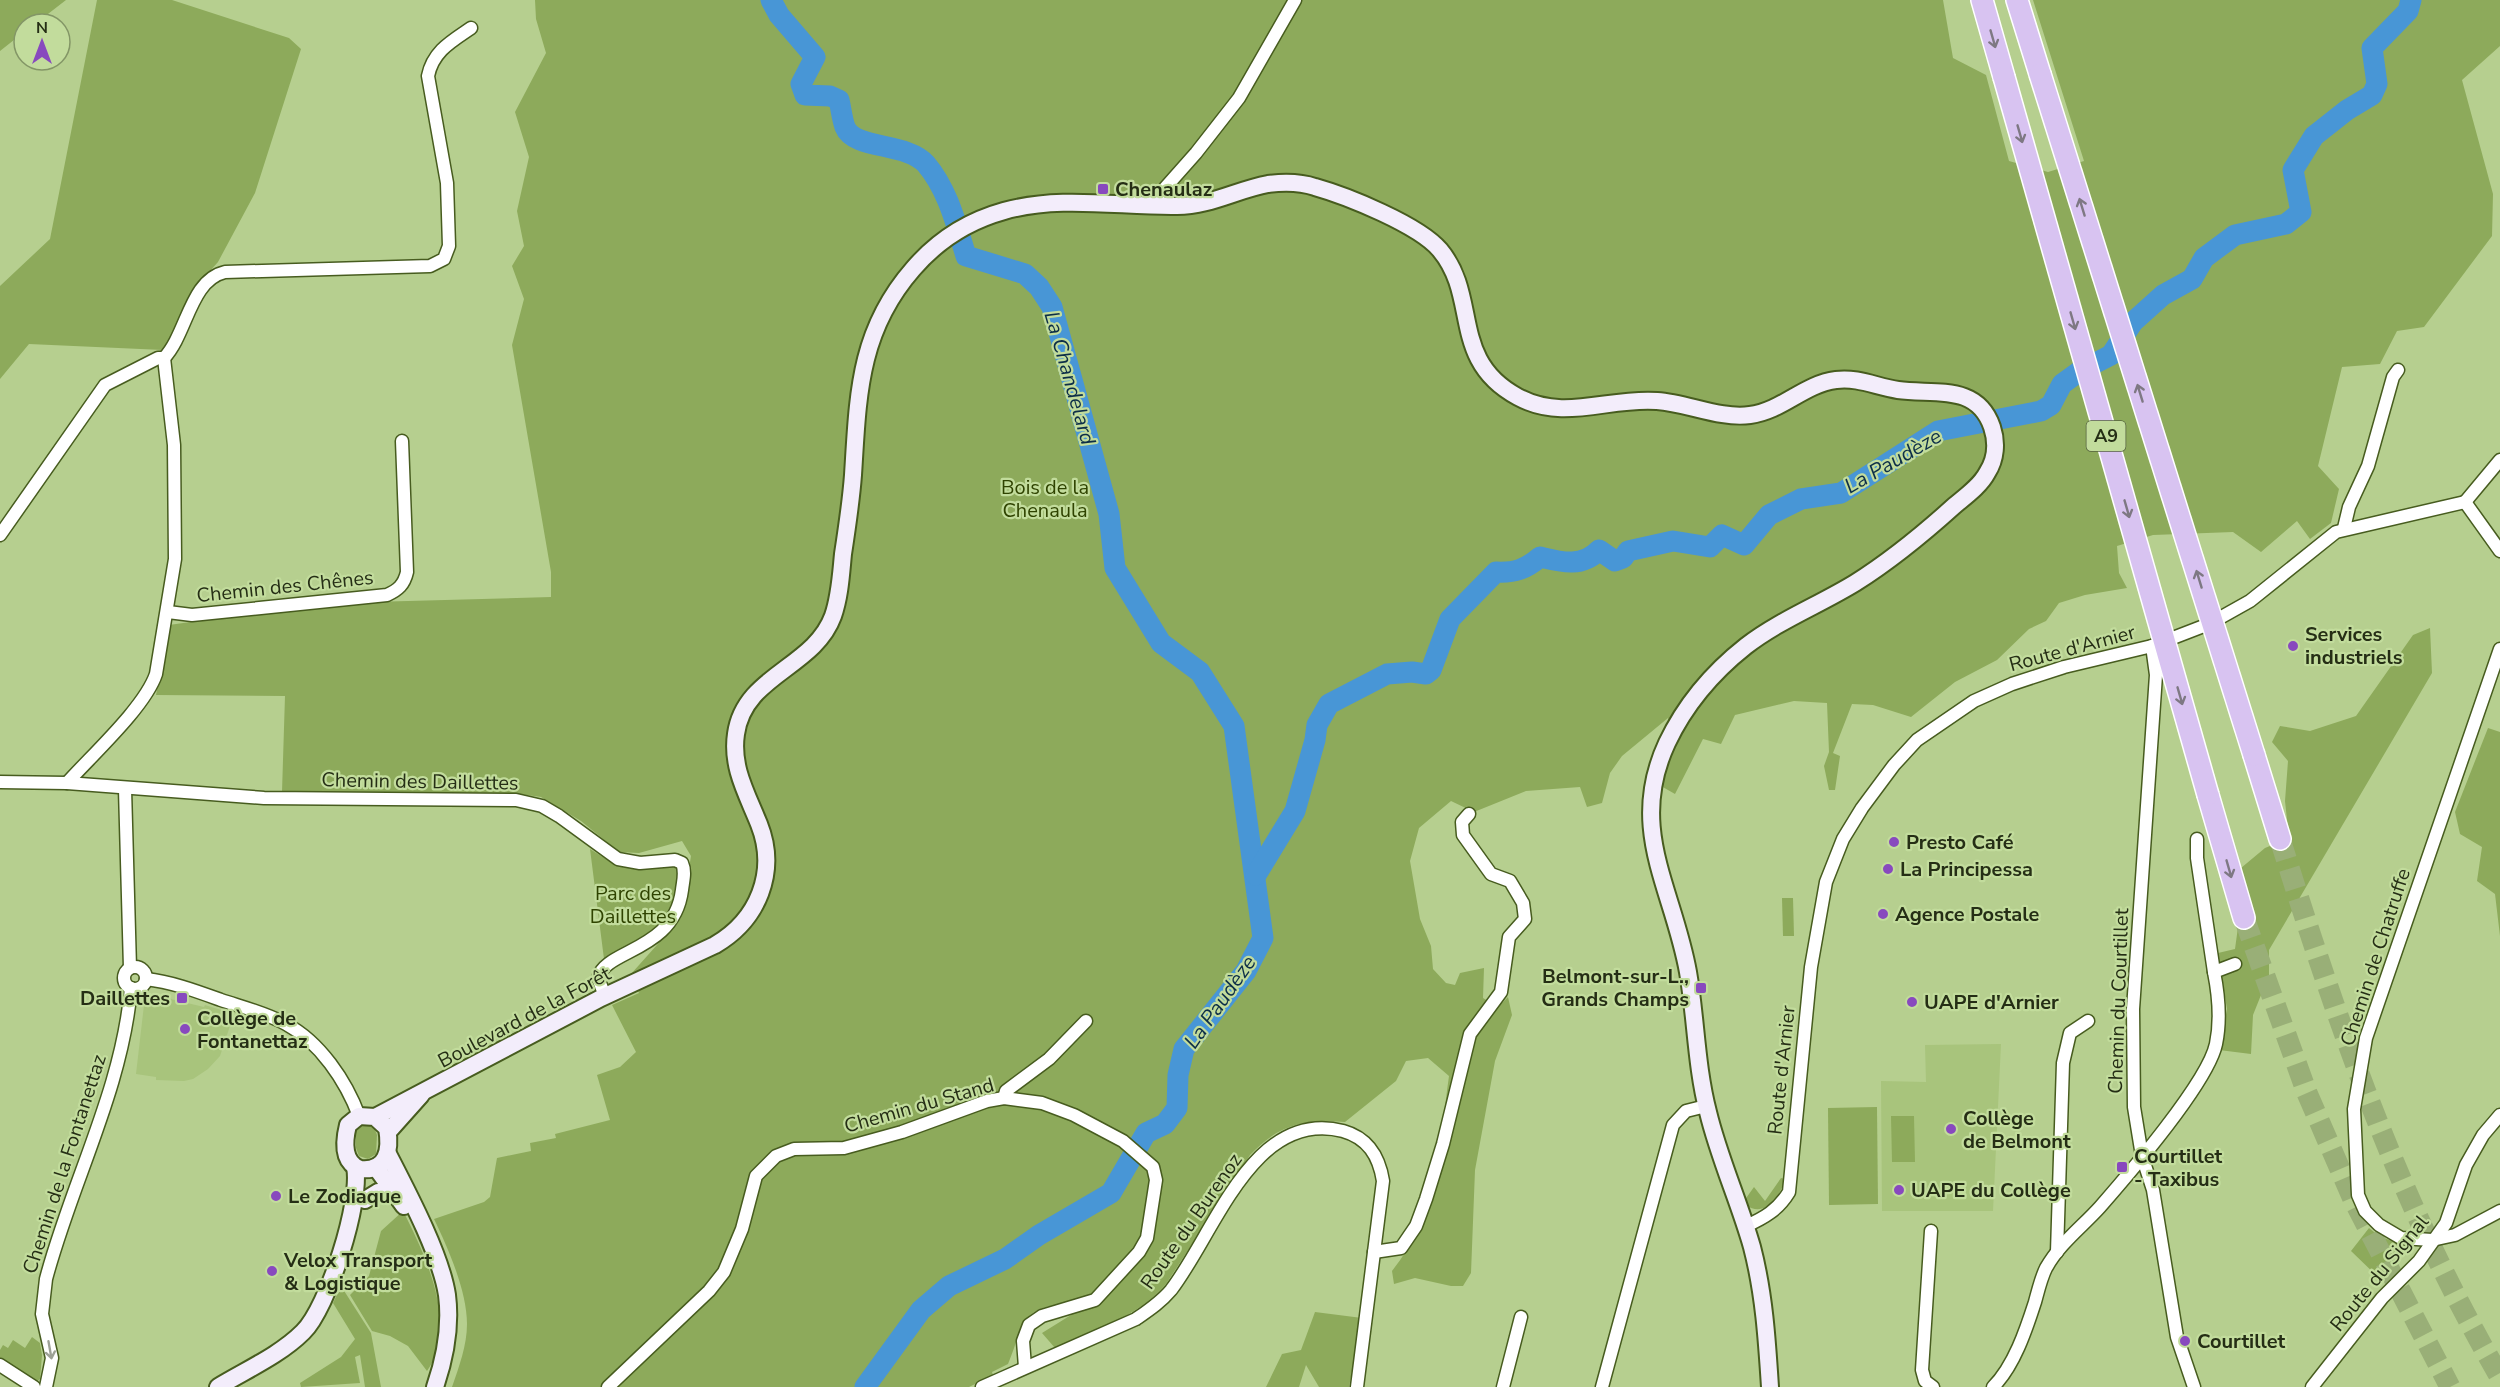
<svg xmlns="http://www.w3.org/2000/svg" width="2500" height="1387" viewBox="0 0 2500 1387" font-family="'Nunito Sans',sans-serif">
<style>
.built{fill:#a8c47c}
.green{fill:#8daa5b}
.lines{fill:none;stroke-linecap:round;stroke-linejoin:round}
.river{stroke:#4896d6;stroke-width:21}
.highway-tunnel{stroke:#99af77;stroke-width:21;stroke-dasharray:21 10;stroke-linecap:butt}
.street-casing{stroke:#475c1f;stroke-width:15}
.secondary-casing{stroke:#475c1f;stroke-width:20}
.highway-casing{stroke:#fff;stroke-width:24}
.street{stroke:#fff;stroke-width:12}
.secondary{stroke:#f3edfb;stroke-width:16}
.highway{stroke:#d8c3f1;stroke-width:21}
.highway-bridge-casing{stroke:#fff;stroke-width:24;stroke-linecap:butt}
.highway-bridge{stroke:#d8c3f1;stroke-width:21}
.oneway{stroke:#7e7883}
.oneway2{stroke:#9da196}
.poi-dot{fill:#8849be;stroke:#c2dc9c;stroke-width:2}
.labels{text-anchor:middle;stroke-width:4.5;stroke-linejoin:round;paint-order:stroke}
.shield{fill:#c2dc9c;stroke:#54623e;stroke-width:1.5}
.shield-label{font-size:18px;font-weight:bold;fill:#252e15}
.poi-label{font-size:20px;font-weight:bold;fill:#252e15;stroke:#c2dc9c;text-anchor:start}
.park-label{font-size:20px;fill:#2f4300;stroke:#c2dc9c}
.street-label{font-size:20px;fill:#252e15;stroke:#c2dc9c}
.water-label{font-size:21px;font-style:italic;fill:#0c2e48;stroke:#c2dc9c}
</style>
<rect width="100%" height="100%" fill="#b6cf8f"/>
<g class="built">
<path d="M162 997 204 1007 205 1005 234 1014 220 1056 208 1069 193 1079 184 1081 156 1080V1077L136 1074 144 1005 151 997Z"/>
<path d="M2001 1044 1993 1211H1882L1881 1081 1926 1082 1925 1045Z"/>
</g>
<g class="green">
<path d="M0 0H66L35 24H24V32L0 51Z"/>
<path d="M97 0H172L289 38 301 49 255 193 218 262 201 281 163 350 29 344 0 379V286L50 239Z"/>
<path d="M535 0H1943L1953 58 1986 75 2009 161 2048 172 2084 161 2033 0H2500V46L2462 80 2493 194 2492 236 2424 327 2397 331 2380 364 2342 367 2318 466 2339 489 2331 523 2310 539 2297 521 2261 552 2233 532 2153 535 2117 546 2119 573 2127 588 2085 595 2059 603 2046 621 2029 629 1997 660 1955 682 1911 717 1873 705 1852 704 1833 753 1840 756 1835 790H1829L1824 766 1829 752 1827 703 1794 701 1735 715 1721 744 1703 739 1675 794 1661 786 1673 749 1668 718 1622 756 1610 773 1602 803 1587 807 1580 787 1526 791 1474 812 1451 801 1419 828 1410 861 1420 919 1431 946 1433 969 1446 983 1455 985 1460 973 1484 968 1483 998 1498 1007 1508 997 1512 1015 1495 1061 1475 1170 1471 1273 1463 1286H1451L1415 1278 1394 1284 1392 1271C1439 1213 1439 1146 1449 1076L1428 1058 1406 1061 1396 1081 1345 1122C1304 1119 1279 1124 1250 1155L1166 1284C1138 1317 1094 1330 1055 1348L1042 1333 1071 1315 1065 1304C1018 1307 1023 1329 1008 1364L992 1372 993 1375 969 1387H452C459 1367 467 1345 467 1324 467 1291 448 1248 434 1219L484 1202 490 1197 497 1158 531 1151 530 1143 556 1138 555 1134 610 1120 597 1075 620 1067 636 1052 612 1005 639 993 631 974 681 918 691 856 682 841 639 853 619 852 581 821 541 797 513 793 282 792 285 696 156 695 169 625 269 611 371 602 551 597V572L512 345 524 299 512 266 524 246 517 211 529 157 515 112 546 53 536 19Z"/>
<path d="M2430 628 2432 673 2269 950V975L2253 1015 2251 1054 2219 1050 2227 1009 2218 953 2235 949 2238 927 2252 906 2241 868 2265 848 2289 838 2285 801 2288 761 2272 742 2280 726 2310 731 2356 716 2413 635Z"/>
<path d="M2488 728 2500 732V936L2495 894 2477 881 2482 847 2460 834 2455 812Z"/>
<path d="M590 849 617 866 640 870 679 865C678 876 680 892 676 903 665 934 632 947 604 959Z"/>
<path d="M1782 898H1793L1794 936H1783Z"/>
<path d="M1877 1107 1878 1204 1829 1205 1828 1108Z"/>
<path d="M1891 1116H1914L1915 1162H1892Z"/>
<path d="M365 1124 374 1127 377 1135 376 1154 368 1159 359 1156 356 1148V1131Z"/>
<path d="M1781 1178 1785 1179C1781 1195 1765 1219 1746 1205L1744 1201 1754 1187 1765 1201Z"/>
<path d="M403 1211C425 1254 459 1325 427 1371L408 1346 390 1336 372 1331 350 1295 369 1276 381 1231Z"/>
<path d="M2369 1228 2379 1236 2397 1243 2398 1260 2379 1278 2351 1251Z"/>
<path d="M341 1286 371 1333 381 1387H365L360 1355 355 1357 360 1383 301 1387 300 1383 341 1357 355 1339 333 1303Z"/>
<path d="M1315 1312 1362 1318 1349 1387H1319L1306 1365 1299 1387H1266L1282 1354 1301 1350Z"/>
<path d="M32 1337 40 1343 42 1355 40 1379 35 1383 0 1360V1350L3 1345 8 1348 13 1340 25 1348Z"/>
</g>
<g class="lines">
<g class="river">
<path d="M771 0 779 15 815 57 801 84 805 95 830 96 839 100C841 108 842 119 845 127 854 150 907 142 926 164 948 190 956 224 966 256L1025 274 1039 287 1052 307 1109 514 1115 568 1161 643 1200 672 1234 726 1263 938 1246 971 1184 1049 1178 1075 1177 1108 1165 1124 1146 1133 1111 1193 1039 1235 1005 1259 949 1286 921 1310 865 1387"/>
<path d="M1256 875 1295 811 1315 740 1317 725 1329 704 1387 674 1412 672 1426 674 1431 670 1450 619 1496 572C1515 573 1526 569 1540 557 1561 562 1582 568 1599 550L1615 561 1623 558 1628 551 1673 541 1710 547 1722 535 1744 545 1769 515 1801 499 1841 493 1938 431 2041 411 2051 405 2062 384 2080 371 2111 355 2133 322 2163 295 2192 279 2204 258 2235 235 2286 224 2301 212 2293 170 2314 136 2347 110 2372 95 2377 84 2372 48 2408 11 2411 0"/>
</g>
<g class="highway-tunnel">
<path d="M2280 839C2339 1028 2400 1205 2500 1377"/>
<path d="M2244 918 2307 1093 2353 1199 2450 1387"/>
</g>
<g class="street-casing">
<g id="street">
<path d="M1149 206 1196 153 1239 98 1295 0"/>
<path d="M164 358C187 334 190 280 225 272L430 266 444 259 449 246 447 183 428 76C433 51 452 41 471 28"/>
<path d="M2465 502 2500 551"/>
<path d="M2465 502 2500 460"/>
<path d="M2344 528 2349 507 2368 466 2393 377 2398 370"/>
<path d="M0 535 105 385 158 358H164"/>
<path d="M168 612 192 615 387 595C398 590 404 585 407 572L402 441"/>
<path d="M2152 646 2156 675 2133 1009 2134 1107 2142 1156 2153 1190 2177 1337 2194 1387"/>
<path d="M2500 649 2366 1038 2354 1109 2358 1195 2365 1211 2379 1225 2401 1238 2432 1240 2455 1235 2500 1211"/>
<path d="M0 782 67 783 264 798 516 800 542 806 559 816 618 859 640 863 675 860 682 863C686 872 683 881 682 890 674 952 605 949 598 978L605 996"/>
<path d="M67 783C92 755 145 707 156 674L175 559 174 445 164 358"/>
<path d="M125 789 130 968"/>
<path d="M2197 839V858L2214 972"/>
<circle cx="135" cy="978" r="11"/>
<path d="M146 979C172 982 196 991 221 1000 242 1007 266 1013 286 1024 320 1042 346 1081 359 1116"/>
<path d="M1004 1098 1006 1091 1049 1059 1086 1021"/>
<path d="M1746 1226C1764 1218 1778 1210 1789 1192L1811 967 1826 882 1843 839 1862 808 1894 765 1917 740 1974 701 2012 684 2064 667 2152 646 2209 624 2250 601 2336 532 2465 502"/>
<path d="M1931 1231 1922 1370 1925 1381 1933 1387"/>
<path d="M1374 1252 1401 1248 1416 1226 1426 1199 1443 1144 1470 1034 1501 992 1509 937 1525 919 1523 903 1510 881 1491 874 1463 835 1462 822 1469 814"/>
<path d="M2057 1252 2063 1063 2070 1033 2088 1021"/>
<path d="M0 1365 34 1387"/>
<path d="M46 1387 52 1358 42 1314 46 1279C72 1181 122 1090 131 988"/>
<path d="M608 1387 709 1291 724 1272 742 1229 756 1176 776 1156 794 1149 844 1148 902 1132 987 1101 1004 1098 1042 1103 1074 1115 1123 1141 1153 1167 1156 1180 1147 1238 1139 1252 1095 1300 1042 1316 1029 1325 1023 1341 1025 1367"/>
<path d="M982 1387 1136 1319C1149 1310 1161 1302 1171 1290 1215 1233 1253 1108 1343 1131 1368 1138 1379 1156 1383 1181L1357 1387"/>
<path d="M1503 1387 1521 1317"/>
<path d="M1602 1387 1673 1125 1686 1111 1706 1106"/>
<path d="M1993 1387C2014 1366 2026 1330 2035 1302 2038 1291 2041 1278 2046 1268 2060 1243 2082 1227 2100 1207 2128 1175 2208 1082 2216 1044 2221 1020 2219 997 2214 972L2235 964"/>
<path d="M2312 1387 2382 1298 2419 1261 2446 1223 2466 1165 2483 1135 2500 1115"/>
</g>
</g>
<g class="secondary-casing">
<g id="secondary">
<path d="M359 1116 375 1117 387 1128C391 1150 387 1172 360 1169 342 1162 344 1141 348 1125Z"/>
<path d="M375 1117 601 998 715 945C758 920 778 872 759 824 747 794 731 767 736 734 744 675 814 668 833 616 840 596 841 574 843 554 847 528 851 502 853 475 858 397 858 332 913 269 937 241 968 221 1004 211 1061 195 1120 207 1177 206 1210 206 1236 190 1268 184 1284 182 1300 182 1315 187 1347 196 1419 225 1440 250 1480 298 1449 360 1518 397 1564 422 1609 397 1657 401 1688 403 1719 419 1750 415 1782 411 1804 384 1836 380 1858 377 1877 387 1898 390 1934 395 1977 383 1992 427 1997 442 1996 459 1987 473 1980 486 1966 496 1954 506 1923 534 1890 561 1855 583 1819 605 1780 620 1746 646 1713 672 1685 705 1667 743 1627 829 1673 888 1688 972 1696 1018 1696 1066 1708 1112 1719 1158 1739 1201 1752 1247 1764 1293 1767 1340 1770 1387"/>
<path d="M388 1132 421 1095"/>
<path d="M388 1154C407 1191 441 1255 447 1295 451 1326 445 1358 435 1387"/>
<path d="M377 1169 404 1206"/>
<path d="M365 1200 378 1192 395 1193"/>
<path d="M218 1387C246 1370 280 1355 303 1332 328 1308 362 1200 355 1167"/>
</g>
</g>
<g class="highway-casing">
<g id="highway">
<path d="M1982 0 2004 77"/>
<path d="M2017 0 2040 74"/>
<path d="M2254 755 2280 839"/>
<path d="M2208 795 2244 918"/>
</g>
</g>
<use href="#street" class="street"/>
<use href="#secondary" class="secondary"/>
<use href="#highway" class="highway"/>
<g class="highway-bridge-casing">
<g id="highway-bridge">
<path d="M2040 74 2254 755"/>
<path d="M2004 77 2208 795"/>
</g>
</g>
<use href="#highway-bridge" class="highway-bridge"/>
</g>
<defs><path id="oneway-shaft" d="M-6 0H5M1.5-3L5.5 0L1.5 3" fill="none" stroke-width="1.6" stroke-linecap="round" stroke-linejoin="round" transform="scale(1.5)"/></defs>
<g class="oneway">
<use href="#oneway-shaft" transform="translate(1993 39) rotate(74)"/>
<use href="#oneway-shaft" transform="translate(2020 134) rotate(74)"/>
<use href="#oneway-shaft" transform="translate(2082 207) rotate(-107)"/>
<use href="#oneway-shaft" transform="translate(2073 321) rotate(74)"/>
<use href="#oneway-shaft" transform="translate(2140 393) rotate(-107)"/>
<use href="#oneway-shaft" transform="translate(2127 509) rotate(74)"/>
<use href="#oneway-shaft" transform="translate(2199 579) rotate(-107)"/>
<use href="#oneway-shaft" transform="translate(2180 696) rotate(74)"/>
<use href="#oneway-shaft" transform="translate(2229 869) rotate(74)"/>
</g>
<use class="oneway2" href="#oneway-shaft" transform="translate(50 1350) rotate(80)"/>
<g class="poi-dot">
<rect x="1097" y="183" width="12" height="12" rx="3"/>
<circle cx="2293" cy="646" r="6"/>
<circle cx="1894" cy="842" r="6"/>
<circle cx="1888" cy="869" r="6"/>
<circle cx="1883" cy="914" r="6"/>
<rect x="1695" y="982" width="12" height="12" rx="3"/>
<rect x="176" y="992" width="12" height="12" rx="3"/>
<circle cx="1912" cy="1002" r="6"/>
<circle cx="185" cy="1029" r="6"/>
<circle cx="1951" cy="1129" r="6"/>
<rect x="2116" y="1161" width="12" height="12" rx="3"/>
<circle cx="1899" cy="1190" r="6"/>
<circle cx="276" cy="1196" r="6"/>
<circle cx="272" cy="1271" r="6"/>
<circle cx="2185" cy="1341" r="6"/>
</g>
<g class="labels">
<rect class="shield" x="2086.5" y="421" width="39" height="30" rx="4.5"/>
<g class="shield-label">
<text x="2106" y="442">A9</text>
</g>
<g class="poi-label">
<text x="1115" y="196">Chenaulaz</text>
<text x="2305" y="641">Services<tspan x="2305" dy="23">industriels</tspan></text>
<text x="1906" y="849">Presto Café</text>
<text x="1900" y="876">La Principessa</text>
<text x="1895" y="921">Agence Postale</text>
<text x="1689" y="983" text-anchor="end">Belmont-sur-L.,<tspan x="1689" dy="23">Grands Champs</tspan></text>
<text x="170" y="1005" text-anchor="end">Daillettes</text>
<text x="1924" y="1009">UAPE d'Arnier</text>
<text x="197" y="1025">Collège de<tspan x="197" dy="23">Fontanettaz</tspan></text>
<text x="1963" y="1125">Collège<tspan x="1963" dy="23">de Belmont</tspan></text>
<text x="2134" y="1163">Courtillet<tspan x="2134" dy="23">- Taxibus</tspan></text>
<text x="1911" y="1197">UAPE du Collège</text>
<text x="288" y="1203">Le Zodiaque</text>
<text x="284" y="1267">Velox Transport<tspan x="284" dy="23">&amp; Logistique</tspan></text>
<text x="2197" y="1348">Courtillet</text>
</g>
<g class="park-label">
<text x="1045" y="494">Bois de la<tspan x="1045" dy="23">Chenaula</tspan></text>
<text x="633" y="900">Parc des<tspan x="633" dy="23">Daillettes</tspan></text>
</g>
<g class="street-label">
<text transform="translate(285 586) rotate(-6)" y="7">Chemin des Chênes</text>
<text transform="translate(2072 648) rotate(-15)" y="7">Route d'Arnier</text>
<text transform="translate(420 781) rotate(1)" y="7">Chemin des Daillettes</text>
<text transform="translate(2375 957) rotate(-72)" y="7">Chemin de Chatruffe</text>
<text transform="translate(2118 1001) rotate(-88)" y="7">Chemin du Courtillet</text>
<text transform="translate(524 1017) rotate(-28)" y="7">Boulevard de la Forêt</text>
<text transform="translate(1781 1070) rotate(-84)" y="7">Route d'Arnier</text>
<text transform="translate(919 1105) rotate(-16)" y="7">Chemin du Stand</text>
<text transform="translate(64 1164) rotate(-72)" y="7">Chemin de la Fontanettaz</text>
<text transform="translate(1191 1221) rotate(-55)" y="7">Route du Burenoz</text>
<text transform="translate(2379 1273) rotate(-51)" y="7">Route du Signal</text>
</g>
<g class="water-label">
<text transform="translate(1070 378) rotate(74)" y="7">La Chandelard</text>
<text transform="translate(1893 461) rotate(-30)" y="7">La Paudèze</text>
<text transform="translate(1220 1002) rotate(-55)" y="7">La Paudèze</text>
</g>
</g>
<g transform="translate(42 42)"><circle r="28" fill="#c2dc9c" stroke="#839666" stroke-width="1.5"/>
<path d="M0-4.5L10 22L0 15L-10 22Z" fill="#8849be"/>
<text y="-9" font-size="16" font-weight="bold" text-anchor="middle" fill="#252e15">N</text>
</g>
</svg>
